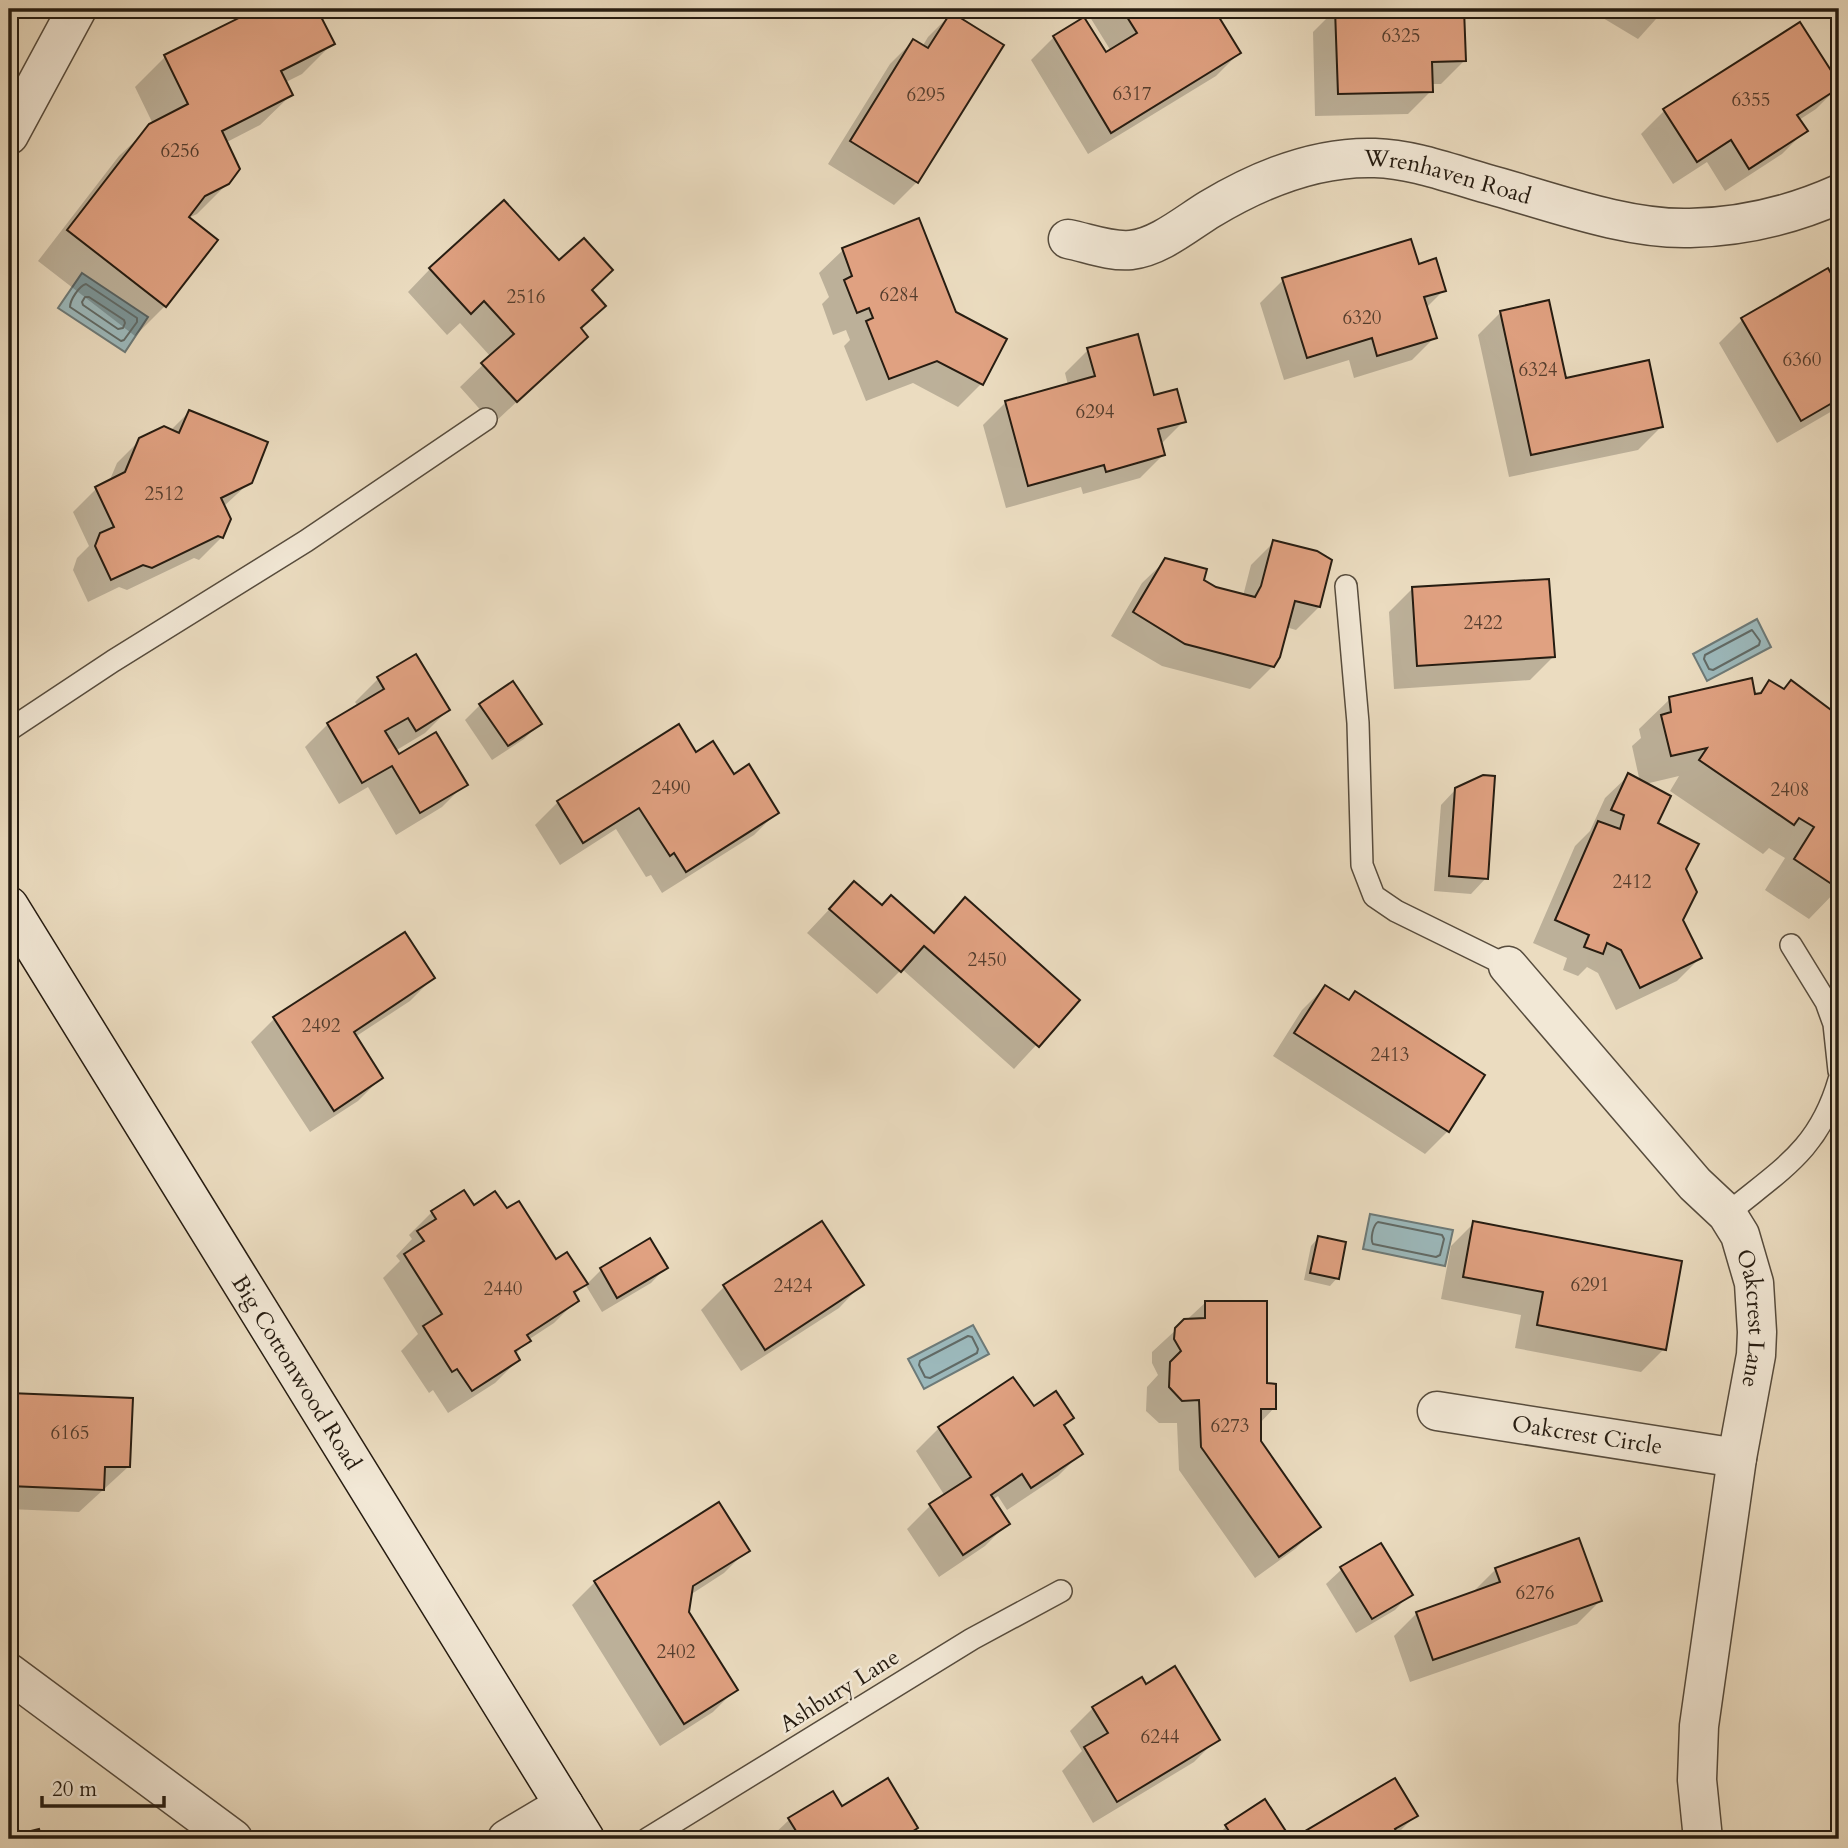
<svg xmlns="http://www.w3.org/2000/svg" width="1848" height="1848" viewBox="0 0 1848 1848" font-family="Cardo,serif">
<style>
.water{fill:#9cb9bc;stroke:#6d7a78;stroke-width:2}
.shadow{fill:#0003}
.lines{fill:none;stroke-linecap:round;stroke-linejoin:round}
.shore{stroke:#616a66;stroke-width:2}
.building{fill:#e0a181;stroke:#261c11;stroke-width:2}
.lane-casing{stroke:#574c3d;stroke-width:24}
.street-casing{stroke:#574c3d;stroke-width:41}
.secondary-casing{stroke:#261c11;stroke-width:41}
.lane{stroke:#f2e8d6;stroke-width:21}
.street{stroke:#f2e8d6;stroke-width:38}
.secondary{stroke:#f2e8d6;stroke-width:38}
.labels{text-anchor:middle;stroke-width:5;stroke-linejoin:round;paint-order:stroke}
.number-label{font-size:19px;fill:#543d2d}
.street-label{font-size:23px;fill:#261c11;stroke:#f2e8d6}
</style>
<rect width="100%" height="100%" fill="#ebdcc0"/>
<filter id="stains"><feTurbulence type="fractalNoise" baseFrequency=".00286" numOctaves="4"/><feColorMatrix values="0 0 0 0 .2 0 0 0 0 .09 0 0 0 0 .02 0 0 0 .5 -.17"/></filter>
<radialGradient id="worn" r=".72"><stop offset=".6" stop-color="#630" stop-opacity="0"/><stop offset="1" stop-color="#630" stop-opacity=".3"/></radialGradient>
<g class="water">
<path d="M82 273 148 317 125 352 58 308Z"/>
<path d="M1757 619 1771 647 1707 681 1693 654Z"/>
<path d="M1370 1214 1453 1230 1445 1266 1363 1249Z"/>
<path d="M973 1325 989 1354 924 1389 908 1359Z"/>
</g>
<g class="shadow">
<path d="M261 9H315L333 43 302 74 284 83 291 95 260 125 225 143 228 183 197 214 188 218 216 240 165 306 135 336 38 261 119 156 153 124 135 87 165 57Z"/>
<path d="M1085 9H1164L1169 17 1182 9H1212L1239 53 1216 76 1088 154 1031 60 1054 37 1083 19 1105 54 1111 51Z"/>
<path d="M1336 9H1463L1464 61 1441 84H1431V91L1408 114 1315 116 1313 32Z"/>
<path d="M1588 9H1665L1638 39Z"/>
<path d="M951 14 917 182 894 205 828 164 890 64 913 41 922 47 928 37Z"/>
<path d="M1800 24 1839 86 1816 109 1799 120 1805 131 1782 154 1725 191 1707 162 1673 184 1641 134 1664 111Z"/>
<path d="M918 220 981 384 958 407 913 383 866 401 844 346 850 340 846 330 833 335 822 304 829 297 819 273 843 250Z"/>
<path d="M559 263 590 291 579 329 586 337 493 424 460 387 491 357 460 323 447 335 408 292 430 269Z"/>
<path d="M1418 266 1444 290 1426 308 1435 337 1412 360 1354 378 1349 360 1284 380 1260 303 1283 280Z"/>
<path d="M1827 270 1833 280 1839 276V407L1777 443 1719 343 1742 320Z"/>
<path d="M1501 312 1565 380 1661 427 1638 450 1509 477 1478 335Z"/>
<path d="M1088 350 1184 421 1160 445 1163 455 1140 478 1083 494 1081 487 1006 508 983 425 1006 402 1068 385 1065 373Z"/>
<path d="M189 412 250 482 223 507 222 537 199 560 194 558 127 590 119 587 88 602 73 570 77 558 89 546 73 512 96 489 109 482 117 463 140 440 170 431Z"/>
<path d="M1274 542 1319 607 1296 630 1286 627 1273 666 1250 689 1162 666 1111 636 1142 583 1166 560 1215 589 1243 596 1251 565Z"/>
<path d="M1412 589 1553 657 1530 680 1394 689 1389 612Z"/>
<path d="M378 679 448 710 425 733 395 751 398 756 465 784 442 807 396 835 368 787 339 804 305 747 328 724 358 706 355 702Z"/>
<path d="M1770 682 1783 690 1791 682 1839 719 1835 726 1839 729V888L1809 919 1765 890 1785 858 1769 848 1763 854 1670 791 1679 776 1645 784 1656 824 1684 869 1681 920 1700 958 1677 981 1616 1010 1598 973 1587 967 1578 976 1563 970 1567 958 1533 943 1575 846 1590 831 1605 798 1628 776 1640 782 1632 746 1641 738 1639 729 1670 699 1757 695Z"/>
<path d="M480 705 539 724 524 739 492 760 465 720Z"/>
<path d="M696 754 733 777 777 812 754 835 662 893 651 875 646 877 616 829 560 865 535 825 558 802Z"/>
<path d="M1456 789 1486 878 1471 894 1434 891 1441 805Z"/>
<path d="M854 883 881 907 932 934 965 900 1078 1000 1014 1069 902 969 877 994 807 933Z"/>
<path d="M433 978 410 1001 355 1037 381 1078 358 1101 310 1132 251 1042 274 1019Z"/>
<path d="M1325 987 1347 1001 1356 993 1448 1131 1425 1154 1273 1056 1302 1010Z"/>
<path d="M473 1207 506 1211 556 1262 586 1285 601 1270 650 1240 666 1267 651 1283 602 1312 585 1284 574 1295 577 1300 554 1323 528 1340 515 1355 518 1360 495 1383 448 1413 433 1390 429 1393 401 1351 418 1334 383 1278 400 1261 396 1256 412 1239 409 1235 432 1212Z"/>
<path d="M821 1223 861 1285 839 1308 741 1371 701 1310 724 1287Z"/>
<path d="M1474 1223 1664 1349 1641 1372 1515 1348 1521 1315 1441 1299 1451 1246Z"/>
<path d="M1318 1238 1337 1278 1330 1286 1304 1280 1311 1246Z"/>
<path d="M1206 1302 1265 1385 1274 1408 1259 1424V1441L1318 1527 1295 1549 1255 1578 1179 1470 1177 1423H1159L1146 1411 1147 1387 1158 1375 1152 1363V1352Z"/>
<path d="M1013 1379 1033 1409 1072 1417 1063 1427 1081 1453 1058 1476 1007 1510 998 1496 992 1500 1008 1523 985 1546 939 1577 907 1529 930 1506 945 1496 916 1451 939 1428Z"/>
<path d="M9 1395 131 1400 128 1467 79 1512 9 1509Z"/>
<path d="M718 1505 747 1550 724 1573 690 1595 688 1612 736 1689 713 1712 660 1746 572 1605 595 1582Z"/>
<path d="M1342 1569 1410 1594 1395 1610 1356 1633 1326 1584Z"/>
<path d="M1496 1569 1600 1601 1577 1624 1410 1682 1394 1636 1417 1613 1473 1592Z"/>
<path d="M1146 1686 1217 1739 1194 1762 1093 1823 1062 1771 1082 1751 1070 1731 1093 1708Z"/>
<path d="M842 1809 916 1828 905 1839H769L789 1820Z"/>
<path d="M1415 1816 1396 1835 1398 1839H1298L1303 1834Z"/>
<path d="M1226 1827 1287 1835 1283 1839H1213Z"/>
</g>
<g class="lines">
<g class="shore">
<path d="M86 284 137 318V322L124 340 121 341 70 307C70 300 79 286 86 284Z"/>
<path d="M85 297H89L124 320 125 323 123 328 118 329 83 305 82 302Z"/>
<path d="M1752 630 1760 641 1759 645 1713 670 1709 669 1704 659 1705 655Z"/>
<path d="M1378 1222 1442 1235 1444 1239 1440 1255 1436 1257 1373 1244C1370 1239 1373 1225 1378 1222Z"/>
<path d="M968 1336 972 1337 978 1349 977 1353 930 1378 925 1377 919 1365 920 1361Z"/>
</g>
</g>
<g class="building">
<path d="M257 9H317L335 44 281 71 293 95 222 131 240 169 229 184 205 196 189 217 218 240 166 307 67 230 149 124 188 104 164 55Z"/>
<path d="M1122 9H1166L1169 14 1178 9H1214L1241 53 1111 133 1053 36 1084 17 1106 52 1137 33Z"/>
<path d="M1335 9H1464L1466 61 1432 62 1433 92 1338 94Z"/>
<path d="M951 12 1004 45 918 183 850 141 913 39 928 48Z"/>
<path d="M1800 22 1839 83V88L1797 115 1808 131 1749 169 1731 140 1697 162 1663 109Z"/>
<path d="M504 200 559 260 584 238 613 270 592 290 606 306 581 328 588 337 517 402 481 363 514 334 484 301 471 314 429 268Z"/>
<path d="M919 218 956 312 1007 339 983 385 937 361 889 379 866 321 873 318 869 308 857 313 844 280 852 276 842 248Z"/>
<path d="M1411 239 1419 264 1436 258 1446 291 1424 297 1437 338 1377 356 1372 338 1307 358 1282 278Z"/>
<path d="M1828 268 1833 277 1839 274V399L1801 421 1741 318Z"/>
<path d="M1549 300 1566 378 1649 360 1663 427 1531 455 1500 311Z"/>
<path d="M1138 334 1154 395 1177 389 1186 422 1158 429 1165 455 1106 472 1104 465 1028 486 1005 401 1095 376 1087 348Z"/>
<path d="M189 410 268 442 252 483 221 498 231 519 223 538 218 536 152 568 143 565 111 580 95 546 100 533 114 527 95 487 125 472 139 438 164 426 179 433Z"/>
<path d="M1273 540 1317 551 1332 560 1320 607 1295 601 1280 657 1274 667 1185 644 1133 612 1165 558 1207 569 1204 580 1216 587 1255 597 1261 586Z"/>
<path d="M1549 579 1555 657 1417 666 1412 587Z"/>
<path d="M416 654 450 710 416 731 408 718 385 731 399 754 436 732 468 785 420 813 392 766 362 783 327 723 384 689 377 677Z"/>
<path d="M1752 678 1755 694 1761 693 1769 680 1784 689 1791 680 1839 716 1837 726 1839 727V889L1794 859 1814 827 1799 818 1794 825 1699 760 1707 748 1671 756 1661 715 1671 712 1669 697Z"/>
<path d="M513 681 542 724 508 746 479 704Z"/>
<path d="M679 724 696 752 713 741 734 774 749 764 779 813 686 872 674 853 670 856 639 808 583 843 557 801Z"/>
<path d="M1628 773 1671 796 1658 823 1699 844 1686 869 1697 892 1683 920 1702 958 1640 988 1621 950 1607 943 1603 954 1584 947 1589 935 1555 920 1598 821 1620 829 1624 815 1611 810Z"/>
<path d="M1483 775 1495 776 1488 879 1449 876 1455 788Z"/>
<path d="M854 881 882 905 891 895 934 933 965 897 1080 1000 1039 1047 924 946 901 972 829 909Z"/>
<path d="M405 932 435 978 354 1032 383 1078 334 1111 273 1017Z"/>
<path d="M1325 985 1349 1000 1355 991 1485 1075 1449 1132 1294 1033Z"/>
<path d="M464 1190 474 1205 495 1191 507 1208 519 1201 556 1259 567 1252 588 1284 574 1292 579 1301 527 1335 531 1341 515 1351 520 1360 472 1391 457 1369 452 1372 423 1326 442 1314 404 1254 424 1241 417 1231 436 1219 431 1211Z"/>
<path d="M822 1221 864 1285 765 1350 723 1285Z"/>
<path d="M1473 1221 1682 1261 1666 1350 1537 1325 1543 1292 1463 1277Z"/>
<path d="M1318 1236 1346 1242 1339 1279 1310 1273Z"/>
<path d="M650 1238 668 1268 617 1298 600 1268Z"/>
<path d="M1205 1301H1267V1383L1276 1384V1409H1261V1441L1321 1527 1279 1557 1201 1447 1199 1400 1182 1401 1169 1387 1170 1362 1181 1351 1174 1339 1175 1328 1184 1319 1205 1318Z"/>
<path d="M1013 1377 1034 1406 1056 1391 1074 1418 1064 1425 1083 1454 1031 1488 1022 1474 991 1495 1010 1524 963 1555 929 1504 971 1477 938 1427Z"/>
<path d="M9 1393 133 1398 130 1467H105L104 1490 9 1486Z"/>
<path d="M719 1502 750 1551 693 1586 689 1612 738 1690 684 1724 594 1581Z"/>
<path d="M1579 1538 1602 1601 1433 1660 1416 1612 1500 1582 1495 1568Z"/>
<path d="M1381 1543 1413 1595 1372 1619 1340 1567Z"/>
<path d="M1175 1666 1220 1740 1117 1802 1084 1747 1108 1733 1092 1707 1142 1677 1146 1684Z"/>
<path d="M888 1778 918 1828 900 1839H801L788 1818 833 1791 842 1806Z"/>
<path d="M1395 1778 1418 1816 1395 1829 1400 1839H1305L1302 1833Z"/>
<path d="M1265 1799 1289 1836 1284 1839H1234L1225 1825Z"/>
<path d="M9 1805 13 1806 19 1834 39 1829 42 1839H9Z"/>
</g>
<g class="lines">
<g class="lane-casing">
<g id="lane">
<path d="M1346 586 1358 723 1362 865 1374 896 1396 911 1508 966"/>
<path d="M9 730 113 661 306 541 486 419"/>
<path d="M1791 945 1826 1002 1834 1024 1839 1071"/>
<path d="M1727 1214C1780 1170 1819 1150 1839 1080"/>
<path d="M647 1839 972 1639 1061 1591"/>
</g>
</g>
<g class="street-casing">
<g id="street">
<path d="M9 135 77 9"/>
<path id="s1" d="M1068 239C1088 243 1110 252 1131 250 1159 247 1187 223 1210 209 1260 179 1316 156 1375 158 1412 159 1449 173 1484 183 1547 200 1625 230 1690 228 1743 227 1792 215 1839 194"/>
<path id="s2" d="M1508 966 1695 1184 1727 1214 1740 1235 1754 1283 1757 1332 1756 1355 1737 1458 1699 1726 1697 1780 1703 1839"/>
<path id="s3" d="M1437 1411 1737 1458"/>
<path d="M9 1673 233 1839"/>
<path d="M507 1839 564 1805"/>
</g>
</g>
<g class="secondary-casing">
<g id="secondary">
<path id="s4" d="M9 906 585 1839"/>
</g>
</g>
<use href="#lane" class="lane"/>
<use href="#street" class="street"/>
<use href="#secondary" class="secondary"/>
</g>
<g class="labels">
<g class="number-label">
<text x="1401" y="42">6325</text>
<text x="1132" y="100">6317</text>
<text x="926" y="101">6295</text>
<text x="1751" y="106">6355</text>
<text x="180" y="157">6256</text>
<text x="899" y="301">6284</text>
<text x="526" y="303">2516</text>
<text x="1362" y="324">6320</text>
<text x="1802" y="366">6360</text>
<text x="1538" y="376">6324</text>
<text x="1095" y="418">6294</text>
<text x="164" y="500">2512</text>
<text x="1483" y="629">2422</text>
<text x="671" y="794">2490</text>
<text x="1790" y="796">2408</text>
<text x="1632" y="888">2412</text>
<text x="987" y="966">2450</text>
<text x="321" y="1032">2492</text>
<text x="1390" y="1061">2413</text>
<text x="1590" y="1291">6291</text>
<text x="793" y="1292">2424</text>
<text x="503" y="1295">2440</text>
<text x="1230" y="1432">6273</text>
<text x="70" y="1439">6165</text>
<text x="1535" y="1599">6276</text>
<text x="676" y="1658">2402</text>
<text x="1160" y="1743">6244</text>
</g>
<g class="street-label">
<text dy="8" stroke="none"><textPath href="#s1" startOffset="404">Wrenhaven Road</textPath></text>
<text dy="8" stroke="none"><textPath href="#s2" startOffset="441">Oakcrest Lane</textPath></text>
<text dy="8" stroke="none"><textPath href="#s4" startOffset="548">Big Cottonwood Road</textPath></text>
<text dy="8" stroke="none"><textPath href="#s3" startOffset="152">Oakcrest Circle</textPath></text>
<text transform="translate(839 1690) rotate(-32)" y="8">Ashbury Lane</text>
</g>
</g>
<rect width="1848" height="1848" fill="none" stroke="#ebdcc0" stroke-width="35"/>
<rect x="10" y="10" width="1827" height="1827" fill="none" stroke="#261c11" stroke-width="3.5"/>
<rect x="18" y="18" width="1813" height="1813" fill="none" stroke="#261c11" stroke-width="2"/>
<path d="M42 1796v10h122v-10" fill="none" stroke="#261c11" stroke-width="3.5"/>
<text x="52" y="1796" font-size="21" fill="#261c11" stroke="#f2e8d6" stroke-width="5" paint-order="stroke">20 m</text>
<rect width="100%" height="100%" filter="url(#stains)"/>
<rect width="100%" height="100%" fill="url(#worn)"/>
</svg>
